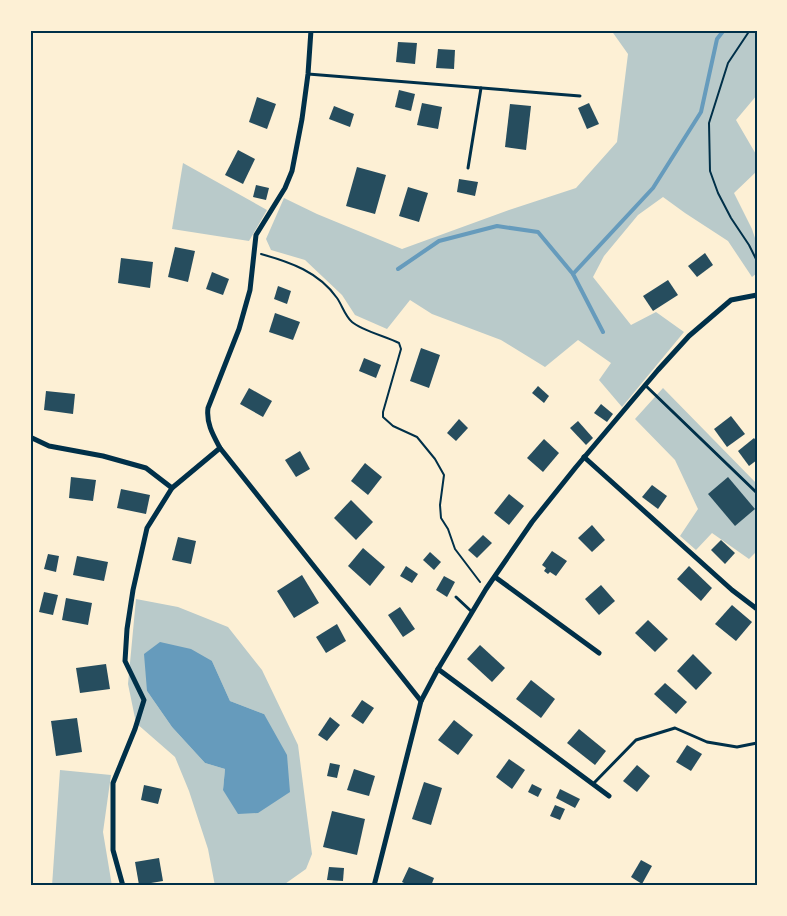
<svg xmlns="http://www.w3.org/2000/svg" width="787" height="916" viewBox="0 0 787 916" font-family="'PT Sans',sans-serif">
<style>
.green{fill:#b9caca;fill-rule:evenodd}
.water{fill:#669bbc}
.lines{fill:none;stroke-linecap:round;stroke-linejoin:round}
.stream{stroke:#669bbc;stroke-width:4}
.building{fill:#264d5e}
.path{stroke:#003049;stroke-width:2}
.service{stroke:#003049;stroke-width:3}
.minor{stroke:#003049;stroke-width:5}
.neatline{fill:none;stroke:#003049;stroke-width:2}
</style>
<rect width="100%" height="100%" fill="#fdf0d5"/>
<g class="green">
<path d="M611 30H757V95L736 120 757 156V171L734 193 752 229 757 244V273L752 277 728 241 685 213 663 197 638 215 604 256 593 277 631 325 656 312 684 332 622 407 599 380 611 363 578 340 545 367 501 340 432 314 410 300 387 329 355 315 342 295 305 260 271 250 266 239 284 198 317 214 402 249 509 210 576 188 617 142 628 54Z"/>
<path d="M183 163 267 210 249 241 172 229Z"/>
<path d="M663 388 757 484V551L749 559 712 533 696 550 680 536 698 509 675 460 635 419Z"/>
<path d="M136 599 178 607 228 627 262 670 298 745 312 854 306 869 282 886H215L208 849 189 791 175 757 136 723 128 684ZM212 661 230 701 264 714 223 790 225 769 205 763 172 727 147 691Z"/>
<path d="M60 770 111 775 103 832 112 886H52Z"/>
</g>
<path class="water" d="M160 642 191 649 212 661 230 701 264 714 287 755 290 792 258 813 238 814 223 790 225 769 205 763 172 727 147 691 144 654Z"/>
<g class="lines">
<g class="stream">
<path d="M398 269 439 241 497 226 538 232 573 274"/>
<path d="M603 332 573 274 653 188 701 112 717 39 724 30"/>
</g>
</g>
<g class="building">
<path d="M398 42 417 43 415 64 396 62Z"/>
<path d="M438 49 455 50 454 69 436 68Z"/>
<path d="M399 90 415 94 411 111 395 107Z"/>
<path d="M257 97 276 104 267 129 249 122Z"/>
<path d="M422 103 442 107 438 129 417 125Z"/>
<path d="M589 103 599 124 587 129 578 108Z"/>
<path d="M510 104 531 106 526 150 505 147Z"/>
<path d="M334 106 354 114 350 127 329 119Z"/>
<path d="M238 150 255 159 243 184 225 175Z"/>
<path d="M357 167 386 175 375 214 346 206Z"/>
<path d="M459 179 478 182 475 196 457 192Z"/>
<path d="M256 185 269 188 266 200 253 197Z"/>
<path d="M408 187 428 193 419 222 399 216Z"/>
<path d="M175 247 195 251 188 282 168 277Z"/>
<path d="M705 253 713 265 697 277 688 266Z"/>
<path d="M121 258 153 262 150 288 118 283Z"/>
<path d="M212 272 229 279 223 295 206 289Z"/>
<path d="M668 280 678 295 653 311 643 296Z"/>
<path d="M278 286 291 291 287 304 274 299Z"/>
<path d="M275 313 300 322 293 340 269 332Z"/>
<path d="M421 348 440 355 429 388 410 381Z"/>
<path d="M364 358 381 365 376 378 359 371Z"/>
<path d="M538 386 549 396 544 403 532 393Z"/>
<path d="M249 388 272 401 263 417 240 404Z"/>
<path d="M46 391 75 394 73 414 44 410Z"/>
<path d="M601 404 613 414 607 422 594 413Z"/>
<path d="M731 416 745 434 727 447 714 429Z"/>
<path d="M459 419 468 428 456 441 447 433Z"/>
<path d="M578 421 593 438 586 445 570 428Z"/>
<path d="M754 438 757 442V460L749 466 738 451Z"/>
<path d="M544 439 559 453 543 472 527 458Z"/>
<path d="M300 451 310 469 296 477 285 460Z"/>
<path d="M365 463 382 477 368 495 351 481Z"/>
<path d="M71 477 96 480 93 501 69 498Z"/>
<path d="M728 477 755 509 735 526 708 494Z"/>
<path d="M652 485 667 496 658 509 642 497Z"/>
<path d="M121 489 150 495 146 514 117 508Z"/>
<path d="M509 494 524 506 509 525 494 513Z"/>
<path d="M351 500 373 522 356 540 334 518Z"/>
<path d="M592 525 605 540 592 552 578 538Z"/>
<path d="M483 535 492 543 477 558 468 550Z"/>
<path d="M178 537 196 541 191 564 172 560Z"/>
<path d="M721 540 735 553 725 564 711 550Z"/>
<path d="M363 548 385 567 370 586 348 566Z"/>
<path d="M552 551 567 561 556 576 550 572 548 574 544 571 546 568 542 565Z"/>
<path d="M430 552 441 562 434 570 423 560Z"/>
<path d="M48 554 59 556 56 572 44 569Z"/>
<path d="M77 556 108 562 104 581 73 575Z"/>
<path d="M406 566 418 574 412 583 400 576Z"/>
<path d="M689 566 712 588 701 601 677 579Z"/>
<path d="M302 575 319 603 294 618 277 591Z"/>
<path d="M444 576 455 582 447 597 436 590Z"/>
<path d="M601 585 615 601 599 615 585 599Z"/>
<path d="M44 592 58 595 53 615 39 612Z"/>
<path d="M66 598 92 603 88 625 62 620Z"/>
<path d="M732 605 752 622 736 641 715 624Z"/>
<path d="M400 607 415 629 403 637 388 615Z"/>
<path d="M648 620 668 639 655 652 635 633Z"/>
<path d="M337 624 346 641 326 653 316 637Z"/>
<path d="M480 645 505 668 492 682 467 659Z"/>
<path d="M693 654 712 673 696 690 677 671Z"/>
<path d="M106 664 110 689 80 693 76 668Z"/>
<path d="M531 680 555 699 541 718 516 699Z"/>
<path d="M665 683 687 702 676 714 654 694Z"/>
<path d="M362 700 374 708 363 724 351 716Z"/>
<path d="M330 717 340 725 327 741 318 735Z"/>
<path d="M77 718 82 752 56 756 51 721Z"/>
<path d="M454 720 473 735 458 755 438 740Z"/>
<path d="M579 729 606 751 595 765 567 743Z"/>
<path d="M687 745 702 754 691 771 676 762Z"/>
<path d="M509 759 525 770 512 789 496 777Z"/>
<path d="M330 763 340 765 337 778 327 776Z"/>
<path d="M637 765 650 776 637 792 623 781Z"/>
<path d="M354 769 375 776 369 796 347 790Z"/>
<path d="M424 782 442 788 431 825 412 819Z"/>
<path d="M532 784 542 789 538 797 528 792Z"/>
<path d="M144 785 162 789 158 804 141 800Z"/>
<path d="M560 789 580 799 575 808 556 798Z"/>
<path d="M555 805 565 809 560 820 550 816Z"/>
<path d="M332 811 365 819 357 855 323 847Z"/>
<path d="M159 858 163 881 139 885 135 862Z"/>
<path d="M641 860 652 866 642 884 631 877Z"/>
<path d="M329 867 344 868 343 881 327 880Z"/>
<path d="M409 867 434 878 431 886H410L402 882Z"/>
</g>
<g class="lines">
<g class="path">
<path d="M750 30 728 63 709 123 710 171 718 193 731 218 749 245 757 261"/>
<path d="M261 254C290 262 319 272 337 298 342 305 345 316 352 322 361 330 387 337 399 343L401 349 383 412V417L393 426 417 437 435 459 444 475 440 505 441 518 448 529 455 549 480 582"/>
</g>
<g class="service">
<path d="M308 74 580 96"/>
<path d="M468 168 481 88"/>
<path d="M645 385 757 493"/>
<path d="M456 597 472 612"/>
<path d="M593 784 636 740 675 728 707 742 737 747 757 743"/>
</g>
<g class="minor">
<path d="M311 30 308 74 302 119 292 171 285 188 256 235 250 290 239 329 208 408C206 423 213 435 220 448L421 701"/>
<path d="M30 437 49 446 103 456 146 468 172 488"/>
<path d="M584 457 732 590 757 609"/>
<path d="M495 577 599 653"/>
<path d="M438 669 609 796"/>
<path d="M123 886 113 850V783L135 729 144 700 125 661 127 629 133 590 147 528 172 488 220 448"/>
<path d="M374 886 421 701 438 669 486 589 532 522 576 467 658 370 689 336 731 300 757 295"/>
</g>
</g>
<rect width="787" height="916" fill="none" stroke="#fdf0d5" stroke-width="63"/>
<rect x="32" y="32" width="724" height="852" class="neatline"/>
</svg>
